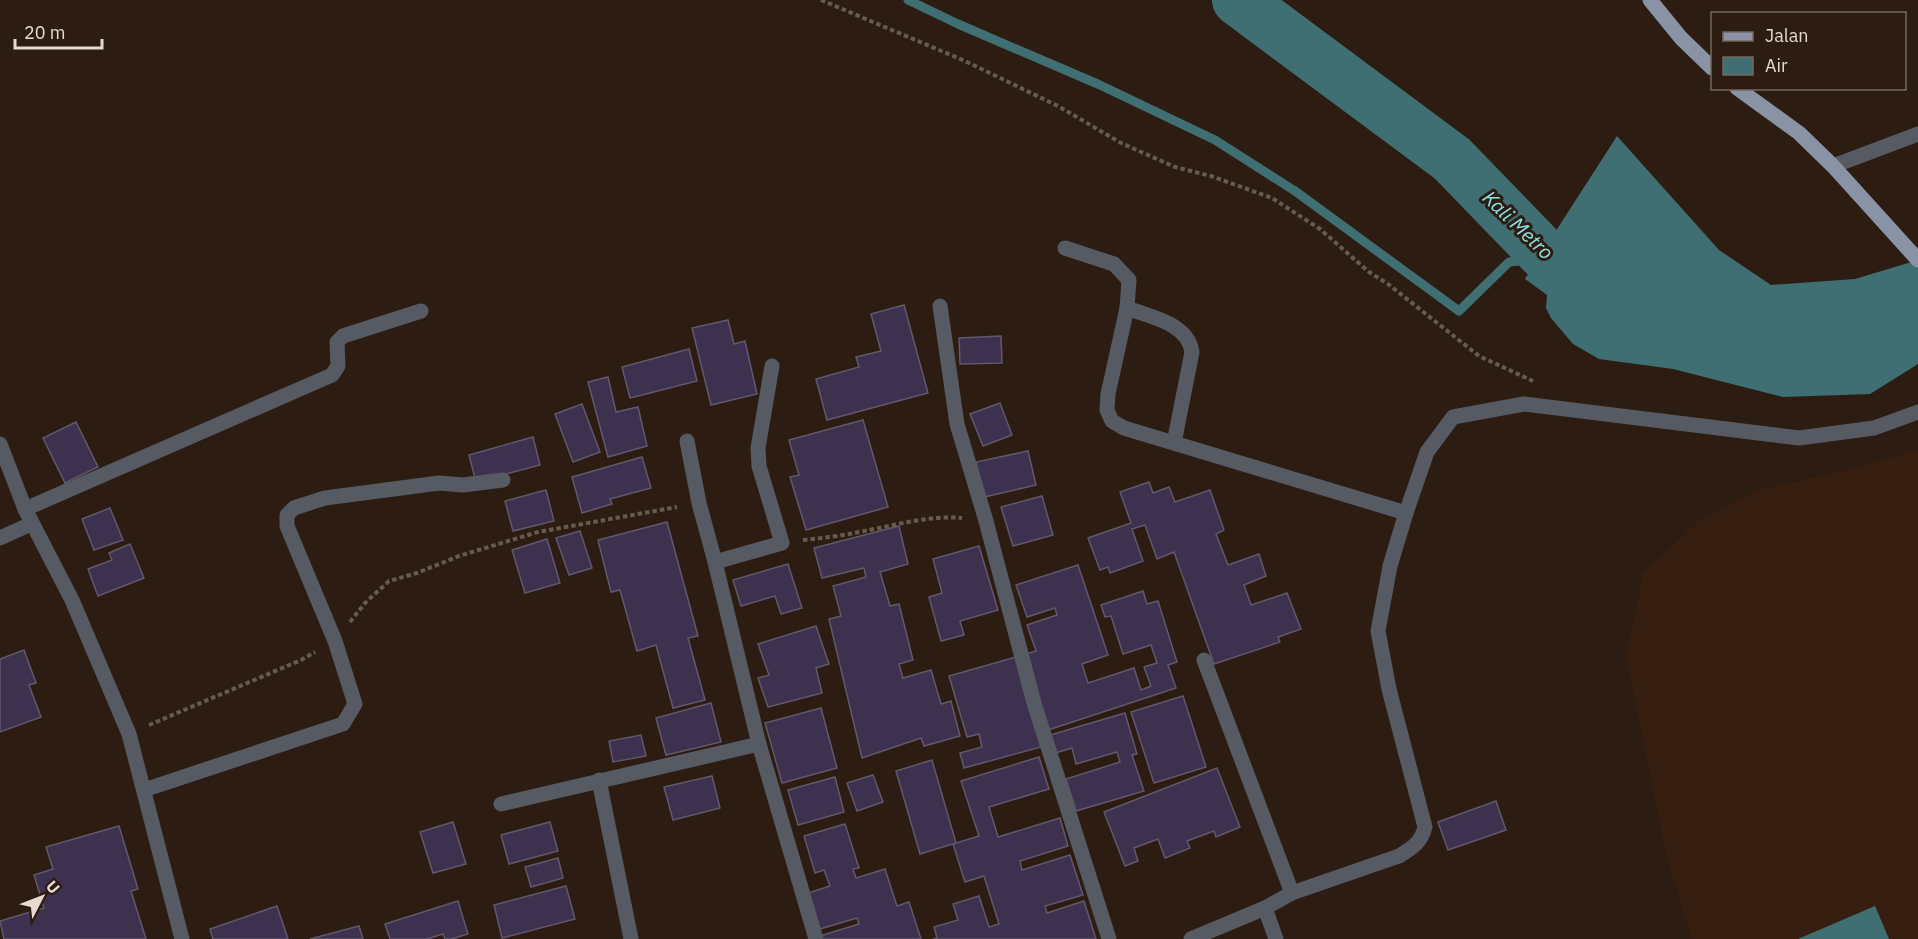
<svg xmlns="http://www.w3.org/2000/svg" width="1918" height="939" viewBox="0 0 1918 939" font-family="'IBM Plex Sans',sans-serif">
<style>
.built{fill:#361f10}
.water{fill:#3f6f73}
.lines{fill:none;stroke-linecap:round;stroke-linejoin:round}
.stream{stroke:#3f6f73;stroke-width:9}
.river{stroke:#3f6f73;stroke-width:52}
.building{fill:#3e314f;stroke:#60586c;stroke-width:1.5}
.path{stroke:#695a50;stroke-width:4;stroke-dasharray:4.5 3;stroke-linecap:butt}
.minor{stroke:#555a63;stroke-width:15}
.major{stroke:#8a93a5;stroke-width:15}
.labels{text-anchor:middle;stroke-width:6;stroke-linejoin:round;paint-order:stroke}
.water-label{font-size:20px;font-style:italic;fill:#8de2e8;stroke:#2d1c11}
</style>
<rect width="100%" height="100%" fill="#2d1c11"/>
<path class="built" d="M1918 450V939H1692L1667 858 1626 656 1644 572 1700 520 1757 490 1839 472Z"/>
<g class="water">
<path d="M1617 136 1719 250 1771 285 1855 279 1918 260V364L1870 394 1783 397 1673 369 1599 359 1573 344 1551 318 1546 308 1547 295 1525 279Z"/>
<path d="M1875 906 1889 939H1798Z"/>
</g>
<g class="lines">
<path class="stream" d="M908 0 958 24 1100 85 1215 140 1295 191 1459 311 1509 262 1548 258"/>
<path class="river" d="M1238 0 1452 159 1548 258 1605 282"/>
</g>
<g class="building">
<path d="M904 305 928 393 827 420 816 379 859 367 856 357 881 351 871 314Z"/>
<path d="M728 320 734 344 745 341 757 394 711 405 692 328Z"/>
<path d="M1001 336 1002 363 960 364 959 338Z"/>
<path d="M689 349 697 381 630 398 622 367Z"/>
<path d="M608 377 616 412 638 407 647 446 608 457 588 382Z"/>
<path d="M1000 403 1012 435 983 446 970 414Z"/>
<path d="M582 404 600 452 573 462 555 414Z"/>
<path d="M863 420 888 507 806 530 790 477 799 475 789 440Z"/>
<path d="M76 422 98 467 65 483 43 438Z"/>
<path d="M533 437 540 465 476 482 469 455Z"/>
<path d="M1028 451 1036 485 984 497 976 462Z"/>
<path d="M642 457 651 488 610 499 612 504 582 513 572 477Z"/>
<path d="M1149 482 1153 493 1169 487 1175 502 1210 490 1224 530 1216 534 1228 565 1259 554 1266 576 1244 585 1251 605 1287 593 1301 629 1278 637 1280 642 1214 664 1174 552 1157 559 1145 525 1132 529 1143 561 1110 573 1108 567 1100 570 1088 538 1131 523 1120 492Z"/>
<path d="M546 490 554 521 513 531 505 501Z"/>
<path d="M1042 496 1053 535 1013 546 1001 507Z"/>
<path d="M110 508 123 540 94 550 82 519Z"/>
<path d="M667 522 698 636 688 638 705 700 673 708 656 645 637 651 620 590 611 592 598 540Z"/>
<path d="M899 526 908 564 880 572 890 606 899 604 913 660 899 664 903 678 931 670 941 704 951 701 960 736 924 746 921 738 862 758 829 619 841 616 833 586 866 577 864 568 822 578 814 548Z"/>
<path d="M580 531 592 568 569 575 556 538Z"/>
<path d="M547 539 560 583 525 593 512 550Z"/>
<path d="M130 544 144 578 98 596 88 569 112 560 109 553Z"/>
<path d="M979 546 998 610 960 621 964 635 941 641 929 597 942 593 933 559Z"/>
<path d="M788 564 802 608 781 614 775 596 741 606 733 580Z"/>
<path d="M1078 565 1108 655 1082 664 1088 683 1134 668 1141 690 1151 686 1144 667 1157 663 1151 645 1123 654 1111 616 1105 617 1101 605 1143 591 1147 604 1158 601 1177 662 1168 665 1176 688 1048 730 1023 655 1036 651 1027 625 1057 615 1055 608 1027 617 1016 585Z"/>
<path d="M816 626 829 664 816 668 822 693 768 707 758 678 769 675 758 644Z"/>
<path d="M24 650 36 683 29 685 41 717 0 732V659Z"/>
<path d="M1016 657 1041 747 964 768 960 753 982 747 979 734 967 737 949 676Z"/>
<path d="M1183 696 1206 767 1154 783 1131 712Z"/>
<path d="M711 703 721 742 666 755 656 718Z"/>
<path d="M821 708 837 768 782 783 765 723Z"/>
<path d="M1125 713 1137 754 1132 755 1144 791 1076 811 1066 779 1120 762 1117 752 1076 764 1072 748 1052 754 1047 736Z"/>
<path d="M641 735 646 756 613 762 609 741Z"/>
<path d="M1039 757 1049 789 989 807 998 837 1060 818 1068 846 1020 861 1022 870 1070 855 1083 895 1045 906 1047 913 1084 901 1096 939H933L937 938 934 927 958 920 953 904 979 896 989 927 999 924 984 876 965 882 953 844 979 836 961 781Z"/>
<path d="M932 760 956 843 920 854 896 771Z"/>
<path d="M1217 768 1240 827 1216 837 1214 831 1187 841 1190 848 1165 858 1158 839 1134 848 1138 861 1125 866 1104 812Z"/>
<path d="M873 775 883 802 857 811 847 783Z"/>
<path d="M712 776 720 808 673 820 664 787Z"/>
<path d="M835 777 844 812 798 825 788 790Z"/>
<path d="M1496 801 1506 830 1448 850 1438 822Z"/>
<path d="M453 822 466 864 433 873 420 832Z"/>
<path d="M550 822 558 851 509 864 501 835Z"/>
<path d="M845 824 859 868 853 869 856 878 885 869 897 906 909 902 921 939H821L820 936 859 924 857 918 820 929 808 893 830 886 824 870 815 873 804 836Z"/>
<path d="M119 826 138 889 131 891 146 939H4L0 921 44 908 34 875 53 869 46 847Z"/>
<path d="M558 858 563 878 531 887 525 867Z"/>
<path d="M566 886 575 919 502 938 494 905Z"/>
<path d="M458 901 468 934 451 939H445L443 934 427 939H390L385 924Z"/>
<path d="M277 906 288 939H213L210 929Z"/>
<path d="M359 926 363 939H310Z"/>
</g>
<g class="lines">
<g class="path">
<path d="M821 0 965 61 1058 106 1121 143 1175 167 1211 176 1272 198 1320 229 1369 272 1388 284 1479 356 1533 381"/>
<path d="M803 540C822 538 841 536 859 532 893 526 927 515 962 518"/>
<path d="M350 622 365 603 389 581 417 573 459 556 538 532 677 507"/>
<path d="M149 725 301 660 315 652"/>
</g>
<g class="minor">
<path d="M1833 166 1918 134"/>
<path d="M1065 248 1114 264 1129 280 1127 308 1108 394 1107 410 1112 421 1124 428 1406 513"/>
<path d="M940 306 957 424 986 521 1034 703 1109 939"/>
<path d="M1127 308C1150 317 1188 323 1192 352L1174 443"/>
<path d="M772 366 758 448 759 466 782 543 715 562 759 744 816 939"/>
<path d="M687 441 699 503 715 562"/>
<path d="M0 444 25 509 72 600 129 734 182 939"/>
<path d="M25 509 332 375 338 366 337 342 343 336 421 311"/>
<path d="M0 538 31 524"/>
<path d="M1204 660 1292 893"/>
<path d="M599 780 631 939"/>
<path d="M144 790 343 724 355 704 335 641 287 526V515L294 508 325 498 439 483 463 485 503 480"/>
<path d="M501 804 759 744"/>
<path d="M1265 908 1276 939"/>
<path d="M1191 939 1265 908 1292 893 1399 856C1412 848 1421 843 1425 827L1389 689 1378 631 1390 566 1406 513 1427 452 1453 417 1524 404 1799 438 1874 428 1918 412"/>
</g>
<g class="major">
<path d="M1650 0 1681 38 1712 68"/>
<path d="M1737 88 1799 133 1833 166 1918 260"/>
</g>
</g>
<g class="labels">
<g class="water-label">
<text transform="translate(1518 225) rotate(44)" y="7">Kali Metro</text>
</g>
</g>
<rect x="1711" y="12" width="195" height="78" fill="#2d1c11" stroke="#77685f" stroke-width="1.5"/>
<rect x="1723" y="32" width="30" height="9" fill="#8a93a5" stroke="#77685f" stroke-width="1.5"/>
<text x="1765" y="42" font-size="18" fill="#e7dad3">Jalan</text>
<rect x="1723" y="57" width="30" height="18" fill="#3f6f73" stroke="#77685f" stroke-width="1.5"/>
<text x="1765" y="72" font-size="18" fill="#e7dad3">Air</text>
<g transform="translate(42 897) rotate(48)" stroke="#2d1c11" stroke-width="4.5" paint-order="stroke">
<path d="M0-4.5L10 22L0 15L-10 22Z" fill="#e7dad3"/>
<text y="-9" font-size="16" font-weight="bold" text-anchor="middle" fill="#e7dad3">U</text>
</g>
<path d="M15 39v9h87v-9" fill="none" stroke="#e7dad3" stroke-width="3"/>
<text x="24" y="39" font-size="18" fill="#e7dad3" stroke="#2d1c11" stroke-width="4.5" paint-order="stroke">20 m</text>
</svg>
